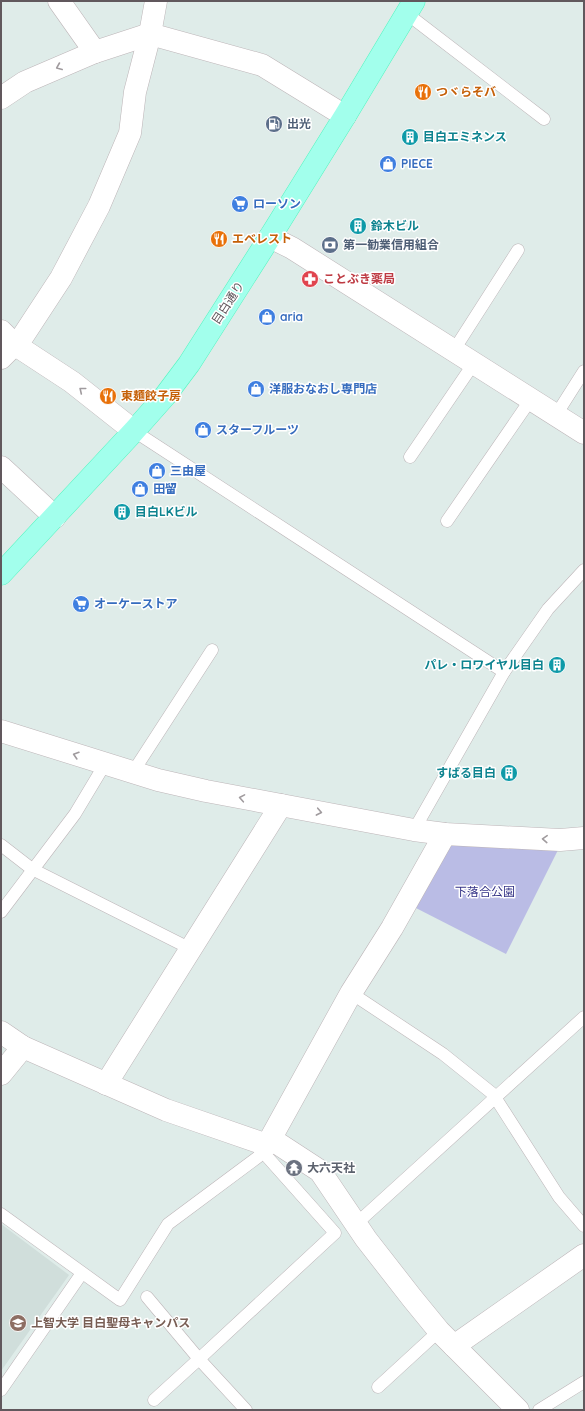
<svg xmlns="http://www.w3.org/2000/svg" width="585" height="1411" viewBox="0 0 585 1411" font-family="Quicksand,'Noto Sans JP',sans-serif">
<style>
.education{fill:#d0dedb}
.green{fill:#babce5}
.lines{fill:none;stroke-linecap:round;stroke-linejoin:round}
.service-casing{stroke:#bdb5b8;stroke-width:13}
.minor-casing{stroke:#bdb5b8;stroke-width:23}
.primary-casing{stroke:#50f5bf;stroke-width:23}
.service{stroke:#fff;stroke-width:12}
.minor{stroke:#fff;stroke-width:22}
.primary{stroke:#a2ffec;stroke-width:22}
.oneway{stroke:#a09b9e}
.labels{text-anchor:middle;stroke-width:3;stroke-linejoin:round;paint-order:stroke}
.food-label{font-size:12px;font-weight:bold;fill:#c56008;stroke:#fff;text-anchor:start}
.service-label{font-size:12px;font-weight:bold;fill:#4e5e75;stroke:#fff;text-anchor:start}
.culture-label{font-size:12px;font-weight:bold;fill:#0d838f;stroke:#fff;text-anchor:start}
.shop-label{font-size:12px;font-weight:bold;fill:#366cbe;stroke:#fff;text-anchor:start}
.health-label{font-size:12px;font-weight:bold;fill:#be3a42;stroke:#fff;text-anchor:start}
.street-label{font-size:12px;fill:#61585d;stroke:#fff}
.park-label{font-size:12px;fill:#333286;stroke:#fff}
.worship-label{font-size:12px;font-weight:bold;fill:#5b616d;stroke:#fff;text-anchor:start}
.education-label{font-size:12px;font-weight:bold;fill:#785e54;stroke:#fff;text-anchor:start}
</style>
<rect width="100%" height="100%" fill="#dfece9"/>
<path class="education" d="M1 1224 69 1275 1 1371Z"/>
<path class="green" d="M447 843 558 850 506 954 412 906Z"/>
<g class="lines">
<g class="service-casing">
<g id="service">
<path d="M406 13 544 119"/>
<path d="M454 350 518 250"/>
<path d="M556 415 584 371"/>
<path d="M134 431 504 672"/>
<path d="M410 457 474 363"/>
<path d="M447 521 531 399"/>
<path d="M133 772 212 650"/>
<path d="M414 830 504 672 548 609 584 570"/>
<path d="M1 845 32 869 191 949"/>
<path d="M1 912 75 814 105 764"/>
<path d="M351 993 443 1054 493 1094 559 1197 584 1226"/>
<path d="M1 1214 120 1300 168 1224 258 1157 267 1145"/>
<path d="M356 1224 584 1017"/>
<path d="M147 1297 199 1359 154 1400"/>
<path d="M378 1387 439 1331"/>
<path d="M1 1390 82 1273"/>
<path d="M246 1410 199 1359 335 1233 262 1151"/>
<path d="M539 1410 584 1382"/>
</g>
</g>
<g class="minor-casing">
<g id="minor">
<path d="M59 1 95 52 150 34 262 65 345 116"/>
<path d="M1 98 25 82 95 52"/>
<path d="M270 237 292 248 584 433"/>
<path d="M1 331 14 344 72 382 134 431"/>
<path d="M1 358 23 336 61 278 99 206 130 133 135 92 150 34 156 1"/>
<path d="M1 467 55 517"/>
<path d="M1 731 158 780 206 791 414 830 445 834 560 840 584 838"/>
<path d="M1 1032 23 1047 166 1110 267 1145 351 993 392 928 445 834"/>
<path d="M1 1074 23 1047"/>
<path d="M106 1084 281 805"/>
<path d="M271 1139 320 1171 366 1239 412 1298 439 1331 518 1410"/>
<path d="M454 1346 584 1255"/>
</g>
</g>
<g class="primary-casing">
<path id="primary" d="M1 574 134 431 165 396 189 364 270 237 345 116 414 1"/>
</g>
<use href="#service" class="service"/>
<use href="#minor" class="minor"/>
<use href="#primary" class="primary"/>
</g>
<defs><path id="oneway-chevron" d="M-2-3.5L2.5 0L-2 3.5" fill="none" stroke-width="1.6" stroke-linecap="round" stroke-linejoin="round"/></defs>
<g class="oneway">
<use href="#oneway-chevron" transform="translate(59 67) rotate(157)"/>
<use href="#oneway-chevron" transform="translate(82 390) rotate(-141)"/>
<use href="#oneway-chevron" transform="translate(76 755) rotate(-163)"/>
<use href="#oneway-chevron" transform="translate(242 798) rotate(-170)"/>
<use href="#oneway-chevron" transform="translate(319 812) rotate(11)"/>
<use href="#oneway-chevron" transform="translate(545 839) rotate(-177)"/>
</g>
<defs>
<g id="restaurant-disc" transform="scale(0.9)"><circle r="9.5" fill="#e8710a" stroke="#fff"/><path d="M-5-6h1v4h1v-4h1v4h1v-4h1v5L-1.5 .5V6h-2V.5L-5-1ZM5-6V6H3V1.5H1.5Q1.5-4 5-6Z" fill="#fff"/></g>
<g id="fuel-disc" transform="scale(0.9)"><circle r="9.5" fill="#5c6f8a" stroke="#fff"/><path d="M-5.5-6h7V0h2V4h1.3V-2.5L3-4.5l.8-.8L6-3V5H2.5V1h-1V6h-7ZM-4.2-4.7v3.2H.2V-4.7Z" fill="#fff"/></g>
<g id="building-disc" transform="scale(0.9)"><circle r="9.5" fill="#0f9aa8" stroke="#fff"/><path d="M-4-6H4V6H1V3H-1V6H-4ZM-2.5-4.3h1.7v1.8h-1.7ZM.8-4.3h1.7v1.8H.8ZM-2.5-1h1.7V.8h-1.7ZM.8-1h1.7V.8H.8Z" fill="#fff"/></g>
<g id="shop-disc" transform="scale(0.9)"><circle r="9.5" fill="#3f7fe0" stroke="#fff"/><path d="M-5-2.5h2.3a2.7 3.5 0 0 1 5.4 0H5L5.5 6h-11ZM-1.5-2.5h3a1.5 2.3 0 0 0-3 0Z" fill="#fff"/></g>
<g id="supermarket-disc" transform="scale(0.9)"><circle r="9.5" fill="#3f7fe0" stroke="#fff"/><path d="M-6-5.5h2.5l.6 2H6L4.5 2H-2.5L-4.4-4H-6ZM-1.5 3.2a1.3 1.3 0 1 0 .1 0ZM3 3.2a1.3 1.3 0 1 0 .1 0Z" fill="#fff"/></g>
<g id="bank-disc" transform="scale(0.9)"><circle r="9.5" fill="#5c6f8a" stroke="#fff"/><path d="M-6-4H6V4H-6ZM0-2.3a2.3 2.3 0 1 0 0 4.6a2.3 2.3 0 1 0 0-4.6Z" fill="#fff"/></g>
<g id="pharmacy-disc" transform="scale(0.9)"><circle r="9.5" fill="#e0444e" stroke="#fff"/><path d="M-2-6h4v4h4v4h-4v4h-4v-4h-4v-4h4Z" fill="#fff"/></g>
<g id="temple-disc" transform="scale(0.9)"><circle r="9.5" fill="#6b7280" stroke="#fff"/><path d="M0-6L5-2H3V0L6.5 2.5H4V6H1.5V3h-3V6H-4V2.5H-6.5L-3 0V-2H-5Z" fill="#fff"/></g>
<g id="university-disc" transform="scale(0.9)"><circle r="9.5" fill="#8d6e63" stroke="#fff"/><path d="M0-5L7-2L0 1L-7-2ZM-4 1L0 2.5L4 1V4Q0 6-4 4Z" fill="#fff"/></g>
</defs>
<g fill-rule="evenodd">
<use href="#restaurant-disc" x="423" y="92"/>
<use href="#fuel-disc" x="274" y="124"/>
<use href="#building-disc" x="410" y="137"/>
<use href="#shop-disc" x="388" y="164"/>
<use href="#supermarket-disc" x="240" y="204"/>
<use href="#building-disc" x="358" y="226"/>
<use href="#restaurant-disc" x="219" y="239"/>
<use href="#bank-disc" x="330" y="245"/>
<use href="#pharmacy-disc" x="310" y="279"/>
<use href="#shop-disc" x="267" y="317"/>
<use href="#shop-disc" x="256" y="389"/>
<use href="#restaurant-disc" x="108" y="396"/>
<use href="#shop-disc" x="203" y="430"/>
<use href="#shop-disc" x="157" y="471"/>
<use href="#shop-disc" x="140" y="489"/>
<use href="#building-disc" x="122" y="512"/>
<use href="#supermarket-disc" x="81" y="604"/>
<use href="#building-disc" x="557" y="665"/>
<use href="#building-disc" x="509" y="773"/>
<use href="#temple-disc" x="294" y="1168"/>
<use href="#university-disc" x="18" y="1323"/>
</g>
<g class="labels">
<g class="food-label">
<text x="436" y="96">つヾらそバ</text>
<text x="232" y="243">エベレスト</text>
<text x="121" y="400">東麺餃子房</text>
</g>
<g class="service-label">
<text x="287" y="128">出光</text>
<text x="343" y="249">第一勧業信用組合</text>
</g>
<g class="culture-label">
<text x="423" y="141">目白エミネンス</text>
<text x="371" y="230">鈴木ビル</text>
<text x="135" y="516">目白LKビル</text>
<text x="544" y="669" text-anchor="end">パレ・ロワイヤル目白</text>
<text x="496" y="777" text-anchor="end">すばる目白</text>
</g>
<g class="shop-label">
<text x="401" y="168">PIECE</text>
<text x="253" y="208">ローソン</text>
<text x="280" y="321">aria</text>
<text x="269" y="393">洋服おなおし専門店</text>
<text x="216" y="434">スターフルーツ</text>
<text x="170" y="475">三由屋</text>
<text x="153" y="493">田留</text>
<text x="94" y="608">オーケーストア</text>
</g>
<g class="health-label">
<text x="323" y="283">ことぶき薬局</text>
</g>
<g class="street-label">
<text transform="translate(228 303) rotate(-57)" y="4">目白通り</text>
</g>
<g class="park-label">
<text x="485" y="896">下落合公園</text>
</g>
<g class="worship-label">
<text x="307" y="1172">大六天社</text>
</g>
<g class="education-label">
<text x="31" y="1327">上智大学 目白聖母キャンパス</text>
</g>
</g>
<rect width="585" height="1411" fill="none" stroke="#61585d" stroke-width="4"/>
</svg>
